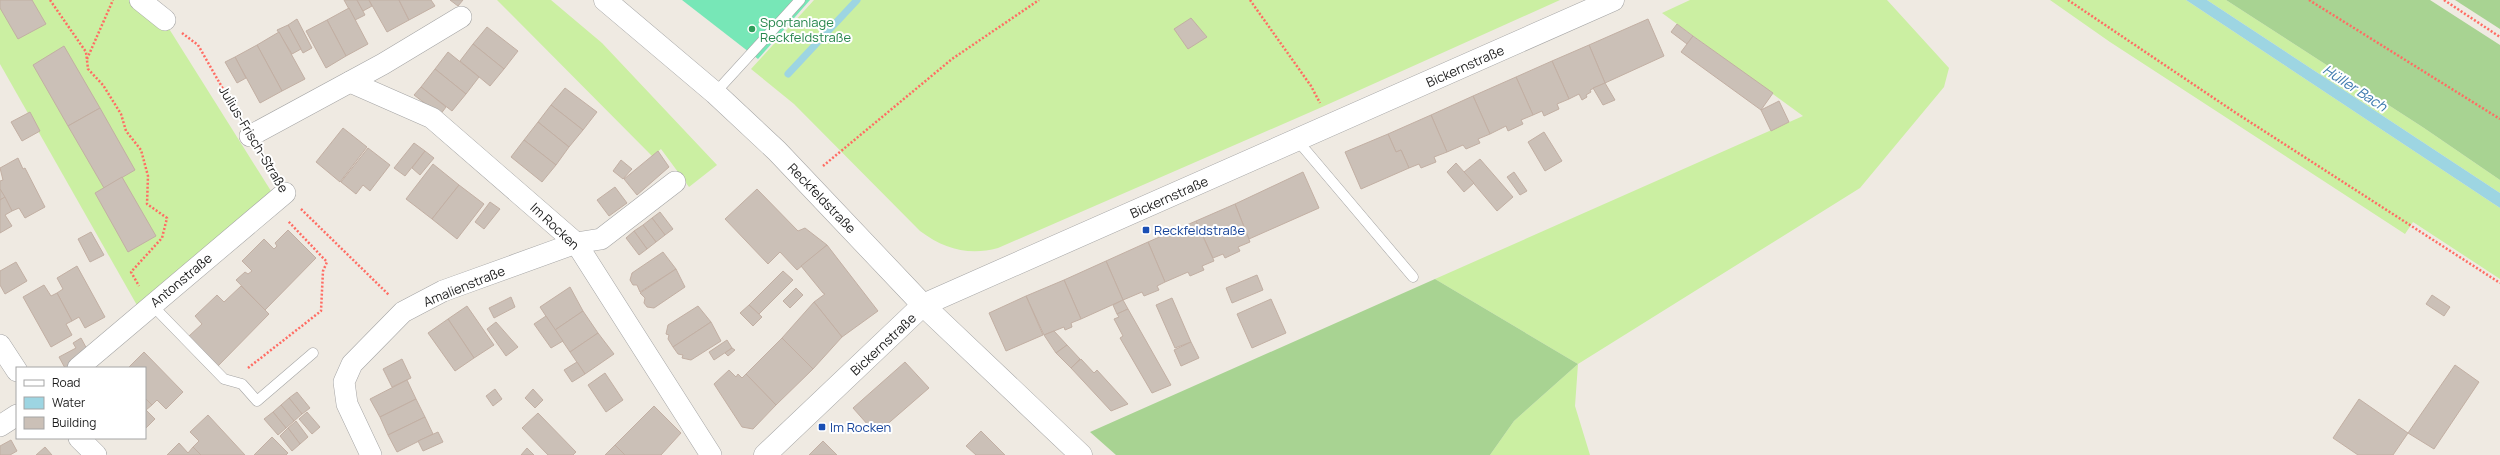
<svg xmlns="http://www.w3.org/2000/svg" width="2500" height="455" viewBox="0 0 2500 455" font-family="Manrope,sans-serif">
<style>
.grass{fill:#cbefa2}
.forest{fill:#a8d392}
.pitch{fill:#77e7b7}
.water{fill:#9dd5e2}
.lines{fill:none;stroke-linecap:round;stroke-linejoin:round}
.stream{stroke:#9dd5e2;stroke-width:7}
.building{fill:#cbc0b7;stroke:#c2afa3}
.service-casing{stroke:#a4a4a4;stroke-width:11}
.minor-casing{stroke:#a4a4a4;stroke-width:22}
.tertiary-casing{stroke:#a4a4a4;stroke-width:23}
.path{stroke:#ff6c63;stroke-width:2.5;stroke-dasharray:2 2;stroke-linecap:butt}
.service{stroke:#fff;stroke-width:10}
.minor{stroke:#fff;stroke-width:21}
.tertiary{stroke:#fff;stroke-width:22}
.leisure-dot{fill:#2e9e5b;stroke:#fff;stroke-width:1.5}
.transit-dot{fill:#1a4fb4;stroke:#fff;stroke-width:1.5}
.labels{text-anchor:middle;stroke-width:4;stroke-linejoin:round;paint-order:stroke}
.leisure-label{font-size:13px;fill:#27864d;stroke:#fff;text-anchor:start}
.street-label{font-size:13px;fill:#1d1d1d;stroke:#fff}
.transit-label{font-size:13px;fill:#164399;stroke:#fff;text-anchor:start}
.water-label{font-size:14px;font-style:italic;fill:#3e7aae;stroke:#fff}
</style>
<rect width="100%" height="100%" fill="#efeae2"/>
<g class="grass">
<path d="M0 0H151L271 191 138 307 0 64Z"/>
<path d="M497 0H551L602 43 717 165 689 187 661 149 652 156Z"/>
<path d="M814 0H1560L1322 107 998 248C969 256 944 249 920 231L794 104 751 69Z"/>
<path d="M1690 0H1887L1949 68 1944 87 1860 188 1578 364 1575 406 1590 455H1490L1514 421 1578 364 1435 279 1803 116 1662 13Z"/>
<path d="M2050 0H2186L2500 208V279L2413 222 2405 234 2110 42Z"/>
<path d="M2207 0H2226L2424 128 2500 180V193Z"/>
</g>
<g class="forest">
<path d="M2226 0H2430L2500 45V180L2424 128Z"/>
<path d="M2455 0H2500V29Z"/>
<path d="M1435 279 1578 364 1514 421 1490 455H1116L1090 432Z"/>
</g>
<path class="pitch" d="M682 0H810L758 59Z"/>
<path class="water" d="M2186 0H2207L2500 193V208Z"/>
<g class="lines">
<path class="stream" d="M788 74 857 0"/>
</g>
<g class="building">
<path d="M0 0H32L46 24 18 39 0 8Z"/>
<path d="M344 0H357L365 15 355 20Z"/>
<path d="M357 0H369L372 6 363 11Z"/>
<path d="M369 0H399L409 20 387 32Z"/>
<path d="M399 0H431L435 6 409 20Z"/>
<path d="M450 0H463L458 6Z"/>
<path d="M349 8 368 44 346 56 327 20Z"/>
<path d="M1191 18 1207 37 1188 49 1174 29Z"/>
<path d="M297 19 312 48 303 53 288 25Z"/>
<path d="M1648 19 1664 56 1605 83 1589 45Z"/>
<path d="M327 20 346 56 326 68 306 31Z"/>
<path d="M1677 24 1693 36 1687 44 1671 32Z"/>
<path d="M288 25 301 49 292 54 277 30Z"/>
<path d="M487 27 518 51 504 69 473 44Z"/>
<path d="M279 32 305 79 282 91 257 45Z"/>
<path d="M1693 36 1773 93 1761 110 1681 52Z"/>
<path d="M473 44 504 69 490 86 460 61Z"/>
<path d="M257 45 282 91 260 103 235 57Z"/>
<path d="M1589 45 1605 83 1590 90 1591 92 1586 95 1587 97 1582 100 1579 94 1569 99 1552 61Z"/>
<path d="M64 46 100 108 68 126 33 65Z"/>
<path d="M448 52 479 77 466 94 435 69Z"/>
<path d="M235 57 246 78 237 83 225 62Z"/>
<path d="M1552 61 1569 99 1557 104 1559 109 1544 116 1542 111 1533 115 1516 77Z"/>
<path d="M435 69 466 94 452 111 421 87Z"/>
<path d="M1516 77 1533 115 1521 120 1523 124 1508 131 1506 126 1490 134 1473 96Z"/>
<path d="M1605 83 1615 100 1603 105 1593 88Z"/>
<path d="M421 87 446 107 440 115 414 95Z"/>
<path d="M565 88 597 112 583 130 551 105Z"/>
<path d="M1473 96 1490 134 1478 139 1480 143 1466 149 1463 145 1447 152 1431 115Z"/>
<path d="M1779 101 1789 122 1771 131 1761 110Z"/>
<path d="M551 105 583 130 569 147 538 122Z"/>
<path d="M100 108 135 170 104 188 68 126Z"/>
<path d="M30 112 40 131 22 141 11 122Z"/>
<path d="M1431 115 1447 152 1434 157 1436 162 1421 168 1419 164 1409 168 1401 150 1396 152 1388 134Z"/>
<path d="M538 122 569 147 556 165 524 140Z"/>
<path d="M343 128 367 147 340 182 316 162Z"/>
<path d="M1544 132 1562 161 1545 171 1528 142Z"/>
<path d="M1388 134 1396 152 1401 150 1409 168 1361 189 1345 152Z"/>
<path d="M524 140 556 165 542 182 511 157Z"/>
<path d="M414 143 425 151 405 176 394 168Z"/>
<path d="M368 148 390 165 370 191 363 185 356 194 341 182Z"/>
<path d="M425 151 434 158 420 175 412 168Z"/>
<path d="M658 151 669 167 637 195 624 179Z"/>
<path d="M18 158 23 169 25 168 45 207 25 218 19 208 12 211 0 189V181L3 180 0 168Z"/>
<path d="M1480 159 1513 197 1497 211 1464 172Z"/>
<path d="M621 160 632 169 623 179 613 171Z"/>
<path d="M1456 163 1474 183 1464 192 1447 172Z"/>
<path d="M433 164 459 185 432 219 406 199Z"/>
<path d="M1303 172 1319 208 1249 239 1235 204Z"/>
<path d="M1514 172 1527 191 1520 195 1507 177Z"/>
<path d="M122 177 156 236 128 252 95 193Z"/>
<path d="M459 185 484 204 457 239 432 219Z"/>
<path d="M615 187 627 203 609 216 597 200Z"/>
<path d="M0 189 5 197 0 200Z"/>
<path d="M757 189 798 231 805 228 827 245 797 270 780 252 768 264 725 219Z"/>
<path d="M5 197 12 211 5 215 12 226 0 233V200Z"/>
<path d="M490 202 500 209 484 229 475 222Z"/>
<path d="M1235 204 1250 242 1238 247 1240 251 1225 258 1223 254 1213 258 1196 221Z"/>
<path d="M660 212 673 229 665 235 652 218Z"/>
<path d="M652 218 665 235 656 242 643 225Z"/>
<path d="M1196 221 1214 261 1202 266 1204 270 1190 276 1188 272 1165 282 1148 242Z"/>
<path d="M643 225 656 242 647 249 634 231Z"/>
<path d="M288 230 316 258 265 310 236 280 245 272 248 274 252 271 242 261 264 239 274 249 277 246 275 243Z"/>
<path d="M634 231 647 249 639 255 626 238Z"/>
<path d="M91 232 104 255 90 262 78 239Z"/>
<path d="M1148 242 1165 282 1157 286 1159 290 1144 296 1142 292 1123 300 1106 261Z"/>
<path d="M827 245 878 311 842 337 814 302 825 294 823 293 801 266Z"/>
<path d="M663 252 676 269 640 292 637 285H633L630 280 632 273Z"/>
<path d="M1106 261 1123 300 1081 319 1064 280Z"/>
<path d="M16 262 27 281 5 294 0 285V271Z"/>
<path d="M77 266 105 317 85 328 79 317 72 321 57 293 63 289 57 278Z"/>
<path d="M676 269 685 287 654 308 647 307 644 303 645 298 640 293Z"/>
<path d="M783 271 793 280 759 314 749 305Z"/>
<path d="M1257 275 1263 290 1232 303 1226 288Z"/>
<path d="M1064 280 1081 319 1071 323 1072 327 1065 330 1064 327 1044 335 1026 296Z"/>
<path d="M44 285 51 296 57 293 72 321 66 324 72 335 51 347 23 297Z"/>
<path d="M241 286 269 314 218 366 189 336 202 324 195 316 217 295 224 302Z"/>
<path d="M570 287 583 311 555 330 540 307Z"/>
<path d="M796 288 803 295 790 308 783 301Z"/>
<path d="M2432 295 2450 307 2444 316 2426 304Z"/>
<path d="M1026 296 1043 335 1006 351 989 313Z"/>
<path d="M511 297 515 307 494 318 489 308Z"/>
<path d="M1172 298 1191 342 1175 348 1156 305Z"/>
<path d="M1271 299 1286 333 1252 348 1237 314Z"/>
<path d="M1123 300 1128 309 1117 314 1113 305Z"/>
<path d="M814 302 842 337 813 369 782 338Z"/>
<path d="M749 305 762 317 753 326 740 313Z"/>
<path d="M467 306 494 345 474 358 448 319Z"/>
<path d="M698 306 711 322 673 347 668 339 669 335 666 334 668 325Z"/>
<path d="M1128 309 1171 385 1152 393 1120 338 1123 336 1114 319 1119 317 1117 314Z"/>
<path d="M583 311 598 333 570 352 555 330Z"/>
<path d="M546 316 563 341 551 348 534 324Z"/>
<path d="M448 319 474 358 455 371 428 333Z"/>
<path d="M496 322 518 347 506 356 487 329Z"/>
<path d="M711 322 721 341 691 360 682 358 683 355 678 354 673 347Z"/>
<path d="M1054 331 1067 345 1056 353 1044 335Z"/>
<path d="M598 333 614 354 585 374 570 352Z"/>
<path d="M81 338 88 351 68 368H65L59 357 76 348 73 343Z"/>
<path d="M782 338 813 369 776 405 746 374Z"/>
<path d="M727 340 732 348 714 360 709 352Z"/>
<path d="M1191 342 1199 358 1181 366 1174 350Z"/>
<path d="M1067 345 1080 359 1071 368 1056 353Z"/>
<path d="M732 348 735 350 728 356 725 353Z"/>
<path d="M144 352 183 392 166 409 157 400 152 405 145 398V368H128Z"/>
<path d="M402 359 411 378 392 387 383 369Z"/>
<path d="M1081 359 1094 373 1097 370 1128 404 1111 411 1071 368Z"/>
<path d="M577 362 585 374 572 382 564 370Z"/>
<path d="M905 362 929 388 876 434 853 408Z"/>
<path d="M2455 365 2479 382 2434 449 2408 433Z"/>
<path d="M729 370 736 377 738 374 742 378 746 374 776 405 753 429 742 427 714 384Z"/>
<path d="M605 373 623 400 606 412 588 385Z"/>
<path d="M407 380 416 399 380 417 370 399Z"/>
<path d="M495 389 502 399 493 406 486 396Z"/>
<path d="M533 389 543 400 535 408 525 398Z"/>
<path d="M297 392 310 408 302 414 289 398Z"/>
<path d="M145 398 152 405 146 410 155 419 145 429Z"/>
<path d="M289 398 302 414 294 421 281 405Z"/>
<path d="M416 399 425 417 388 435 380 417Z"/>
<path d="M2359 399 2408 433 2393 455H2358L2333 438Z"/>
<path d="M281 405 294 421 286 428 273 412Z"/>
<path d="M654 406 681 433 661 455H625L615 445Z"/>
<path d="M273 412 286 428 278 435 264 419Z"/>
<path d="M307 412 320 427 312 434 299 419Z"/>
<path d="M538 413 576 452 573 455H548L522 428Z"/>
<path d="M208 415 245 455H201L193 447 199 441 190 432Z"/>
<path d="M425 417 433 434 397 452 388 435Z"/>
<path d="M296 421 308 437 300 444 288 428Z"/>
<path d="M288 428 300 444 292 451 280 436Z"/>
<path d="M981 431 1005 455H976L966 446Z"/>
<path d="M438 432 443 442 423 451 418 441Z"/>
<path d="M272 437 288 453 286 455H254Z"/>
<path d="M11 440 17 451 10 455H0V446Z"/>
<path d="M823 441 837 455H809Z"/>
<path d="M179 443 188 453 193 447 201 455H167Z"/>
<path d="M615 445 625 455H605Z"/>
<path d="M45 447 52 455H36Z"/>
<path d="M527 448 534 455H521Z"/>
</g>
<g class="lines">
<g class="service-casing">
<g id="service">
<path d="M715 93 800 0"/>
<path d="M1297 140 1413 277"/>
<path d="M151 304 224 379 242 384 257 401 313 353"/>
</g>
</g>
<g class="minor-casing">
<g id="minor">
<path d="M140 0 165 20"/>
<path d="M350 82 432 118 576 243 711 455"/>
<path d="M250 136 383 64 461 17"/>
<path d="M0 345 17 371"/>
<path d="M78 368 285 193"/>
<path d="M0 426 17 415"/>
<path d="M79 438 96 455"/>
<path d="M371 455 347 404 344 382 352 364 403 312 443 291 576 243 601 239 675 182"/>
</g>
</g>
<g class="tertiary-casing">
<g id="tertiary">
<path d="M605 0 715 93 777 151 923 305 1081 455"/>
<path d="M765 455 923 305 1613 0"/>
</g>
</g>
<g class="path">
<path d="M50 0 86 52 88 69 103 85 121 114 126 131 141 150 148 176 147 204 167 218 162 238 131 272 139 286"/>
<path d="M1250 0 1311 86 1320 103"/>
<path d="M2068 0 2236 113 2500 283"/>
<path d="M2309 0 2500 119"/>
<path d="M2444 0 2500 37"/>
<path d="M182 33 198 45 239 117"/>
<path d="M87 59 113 0"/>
<path d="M262 156 273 174"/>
<path d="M823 166 952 59 1039 0"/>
<path d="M301 209 389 295"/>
<path d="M248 368 321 311 323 271 327 262 288 221"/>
</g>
<use href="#service" class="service"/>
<use href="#minor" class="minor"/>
<use href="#tertiary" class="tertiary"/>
</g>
<circle class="leisure-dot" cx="752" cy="29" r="4"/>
<g class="transit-dot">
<rect x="1142" y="226" width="8" height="8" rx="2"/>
<rect x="818" y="423" width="8" height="8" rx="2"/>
</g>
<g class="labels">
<g class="leisure-label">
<text x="760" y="27">Sportanlage<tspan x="760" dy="15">Reckfeldstraße</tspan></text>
</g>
<g class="street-label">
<text transform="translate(1465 66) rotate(-24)" y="5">Bickernstraße</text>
<text transform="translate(254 139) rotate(59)" y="5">Julius-Frisch-Straße</text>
<text transform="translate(1169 197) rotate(-24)" y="5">Bickernstraße</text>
<text transform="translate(822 198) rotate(46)" y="5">Reckfeldstraße</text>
<text transform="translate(555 226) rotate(43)" y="5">Im Rocken</text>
<text transform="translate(181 280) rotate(-40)" y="5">Antonstraße</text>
<text transform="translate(464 286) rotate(-22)" y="5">Amalienstraße</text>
<text transform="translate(883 344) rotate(-43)" y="5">Bickernstraße</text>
</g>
<g class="transit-label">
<text x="1154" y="235">Reckfeldstraße</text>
<text x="830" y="432">Im Rocken</text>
</g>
<g class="water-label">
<text transform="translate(2355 88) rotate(33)" y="5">Hüller Bach</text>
</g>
</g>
<rect x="16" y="367" width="130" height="72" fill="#ffffff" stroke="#a5a5a5"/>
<rect x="24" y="380" width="20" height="6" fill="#ffffff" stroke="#a5a5a5"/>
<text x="52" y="387" font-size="12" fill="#1d1d1d">Road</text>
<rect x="24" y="397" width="20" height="12" fill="#9dd5e2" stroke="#a5a5a5"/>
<text x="52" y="407" font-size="12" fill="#1d1d1d">Water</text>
<rect x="24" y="417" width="20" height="12" fill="#cbc0b7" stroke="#a5a5a5"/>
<text x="52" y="427" font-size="12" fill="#1d1d1d">Building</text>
</svg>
